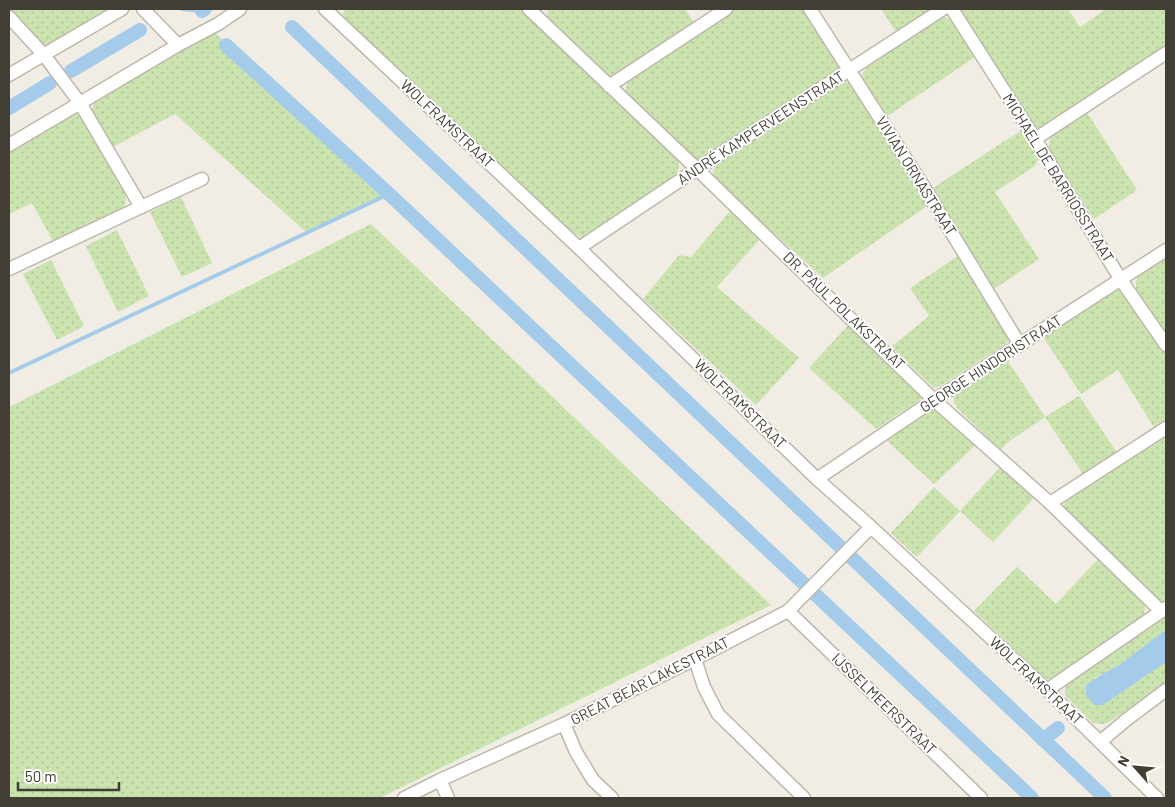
<svg xmlns="http://www.w3.org/2000/svg" width="1175" height="807" viewBox="0 0 1175 807" font-family="Barlow,sans-serif">
<style>
.grass{fill:url(#grass-dots)}
.water{fill:#a4ccea}
.lines{fill:none;stroke-linecap:round;stroke-linejoin:round}
.stream{stroke:#a4ccea;stroke-width:4}
.canal{stroke:#a4ccea;stroke-width:14}
.minor-casing{stroke:#beb8ab;stroke-width:15}
.minor{stroke:#fff;stroke-width:12}
.labels{text-anchor:middle;stroke-width:4;stroke-linejoin:round;paint-order:stroke}
.street-label{font-size:15px;fill:#423d35;stroke:#fff}
</style>
<defs>
<pattern id="grass-dots" width="8" height="8" patternUnits="userSpaceOnUse" patternTransform="scale(1.25)"><rect width="8" height="8" fill="#cae3af"/><path d="M2 2h.1M6 6h.1" fill="none" stroke="#afc497" stroke-width="1.8" stroke-linecap="round"/></pattern>
</defs>
<rect width="100%" height="100%" fill="#f1ede4"/>
<g class="grass">
<path d="M9 9H113L51 45H45L37 39Z"/>
<path d="M347 9H523L675 154C681 165 680 169 672 179L590 234 581 237 572 232 344 18C342 14 343 11 347 9Z"/>
<path d="M548 9H685L695 24 617 74 610 76 603 74 548 21 547 15Z"/>
<path d="M732 9H805L844 68 706 157 696 159 687 154 627 97C625 88 626 83 632 75Z"/>
<path d="M881 9H933L897 33Z"/>
<path d="M962 9H1068L1080 27 1106 9H1166V47L1041 128 1034 127 962 16Z"/>
<path d="M942 16 949 19 954 25 975 57 886 117 863 83C861 74 863 71 869 66Z"/>
<path d="M214 30 226 45 389 194 307 233 175 114 111 148 92 111 94 102 101 95Z"/>
<path d="M848 82 854 85 930 204 823 278 715 180C712 172 713 169 718 162L839 84Z"/>
<path d="M1086 111 1137 190 1094 219 1049 150C1047 129 1071 120 1086 111Z"/>
<path d="M77 114 83 119 126 194 125 205 122 211 53 241 32 203 9 214V150L68 116Z"/>
<path d="M1022 130 1040 156 1035 166 995 192 1039 259 994 289 931 189Z"/>
<path d="M181 197 212 263 182 277 150 212Z"/>
<path d="M732 209 762 237 717 287 799 358 756 405 643 299 679 255 691 257Z"/>
<path d="M371 224 771 605 380 798H9V407Z"/>
<path d="M117 230 149 296 118 312 86 246Z"/>
<path d="M1166 253V335L1136 289V281L1139 273Z"/>
<path d="M961 254 1011 338 1004 345 940 386 934 388 891 347 929 316 910 288Z"/>
<path d="M51 260 84 326 57 340 23 274Z"/>
<path d="M1117 288 1124 290 1166 351V423L1155 429 1118 370 1081 394 1041 334Z"/>
<path d="M851 322 923 391 922 397 917 402 876 429 809 368Z"/>
<path d="M1006 358 1045 417 1079 396 1118 454 1084 476 1045 417 1007 443 1001 450 958 409C953 402 952 399 955 392Z"/>
<path d="M931 405 978 443 934 484 890 444 885 437Z"/>
<path d="M1166 432V603H1159L1066 513 1064 505 1065 499Z"/>
<path d="M1001 466 1035 497 993 542 960 511 917 557 891 533 934 487 960 511Z"/>
<path d="M1099 558 1141 598C1145 605 1146 609 1143 617L1054 678 1048 679 1043 677 974 611 1017 567 1056 604Z"/>
<path d="M1166 617V630C1142 646 1121 668 1094 678L1103 705 1166 662V683L1109 722C1103 725 1099 725 1092 722L1065 695V685L1069 680Z"/>
</g>
<path class="water" d="M1166 630V662L1103 705H1094L1086 695V686C1096 676 1110 671 1122 663 1137 652 1151 640 1166 630Z"/>
<g class="lines">
<g class="stream">
<path d="M182 9 202 11"/>
<path d="M9 373 389 194"/>
</g>
<g class="canal">
<path d="M202 11 205 9"/>
<path d="M292 27 1105 798"/>
<path d="M226 45 389 194 1032 798"/>
<path d="M71 71 140 30"/>
<path d="M9 108 50 83"/>
<path d="M1043 740 1058 728"/>
</g>
<g class="minor-casing">
<g id="minor">
<path d="M143 9 178 45"/>
<path d="M325 9 579 248 817 479 871 527 1047 690 1157 798"/>
<path d="M529 9 697 169 934 400 1050 503 1161 611"/>
<path d="M810 9 922 184 1020 345"/>
<path d="M952 9 1035 139 1121 280 1166 345"/>
<path d="M9 17 44 55 80 103 141 207 202 179"/>
<path d="M9 75 122 9"/>
<path d="M609 86 726 9"/>
<path d="M1035 139 1166 53"/>
<path d="M9 145 178 45 218 24 240 9"/>
<path d="M579 248 697 169 943 9"/>
<path d="M9 269 141 207"/>
<path d="M817 479 934 400 1166 250"/>
<path d="M1050 503 1166 428"/>
<path d="M788 611 981 798"/>
<path d="M695 659 704 687 718 714 804 798"/>
<path d="M1047 690 1166 608"/>
<path d="M564 724 576 752 593 780 612 798"/>
<path d="M1100 742 1126 720 1166 690"/>
<path d="M440 780 448 798"/>
<path d="M404 798 440 780 564 724 695 659 788 611 871 527"/>
</g>
</g>
<use href="#minor" class="minor"/>
</g>
<g class="labels">
<g class="street-label">
<text transform="translate(447 124) rotate(43)" y="5">WOLFRAMSTRAAT</text>
<text transform="translate(761 128) rotate(-33)" y="5">ANDRÉ KAMPERVEENSTRAAT</text>
<text transform="translate(916 176) rotate(58)" y="5">VIVIAN ORNASTRAAT</text>
<text transform="translate(1058 178) rotate(58)" y="5">MICHAEL DE BARRIOSSTRAAT</text>
<text transform="translate(844 311) rotate(44)" y="5">DR. PAUL POLAKSTRAAT</text>
<text transform="translate(991 364) rotate(-33)" y="5">GEORGE HINDORISTRAAT</text>
<text transform="translate(740 404) rotate(44)" y="5">WOLFRAMSTRAAT</text>
<text transform="translate(650 681) rotate(-27)" y="5">GREAT BEAR LAKESTRAAT</text>
<text transform="translate(1036 681) rotate(43)" y="5">WOLFRAMSTRAAT</text>
<text transform="translate(884 704) rotate(44)" y="5">IJSSELMEERSTRAAT</text>
</g>
</g>
<rect width="1175" height="807" fill="none" stroke="#423d35" stroke-width="20"/>
<g transform="translate(1135 767) rotate(297)" stroke="#ffffff" stroke-width="4" paint-order="stroke">
<path d="M0-4L9 19L0 12L-9 19Z" fill="#423d35"/>
<text y="-8" font-size="14" font-weight="bold" text-anchor="middle" fill="#423d35">N</text>
</g>
<path d="M18 782v8h101v-8" fill="none" stroke="#423d35" stroke-width="2.5"/>
<text x="25" y="782" font-size="15" fill="#423d35" stroke="#ffffff" stroke-width="4" paint-order="stroke">50 m</text>
</svg>
